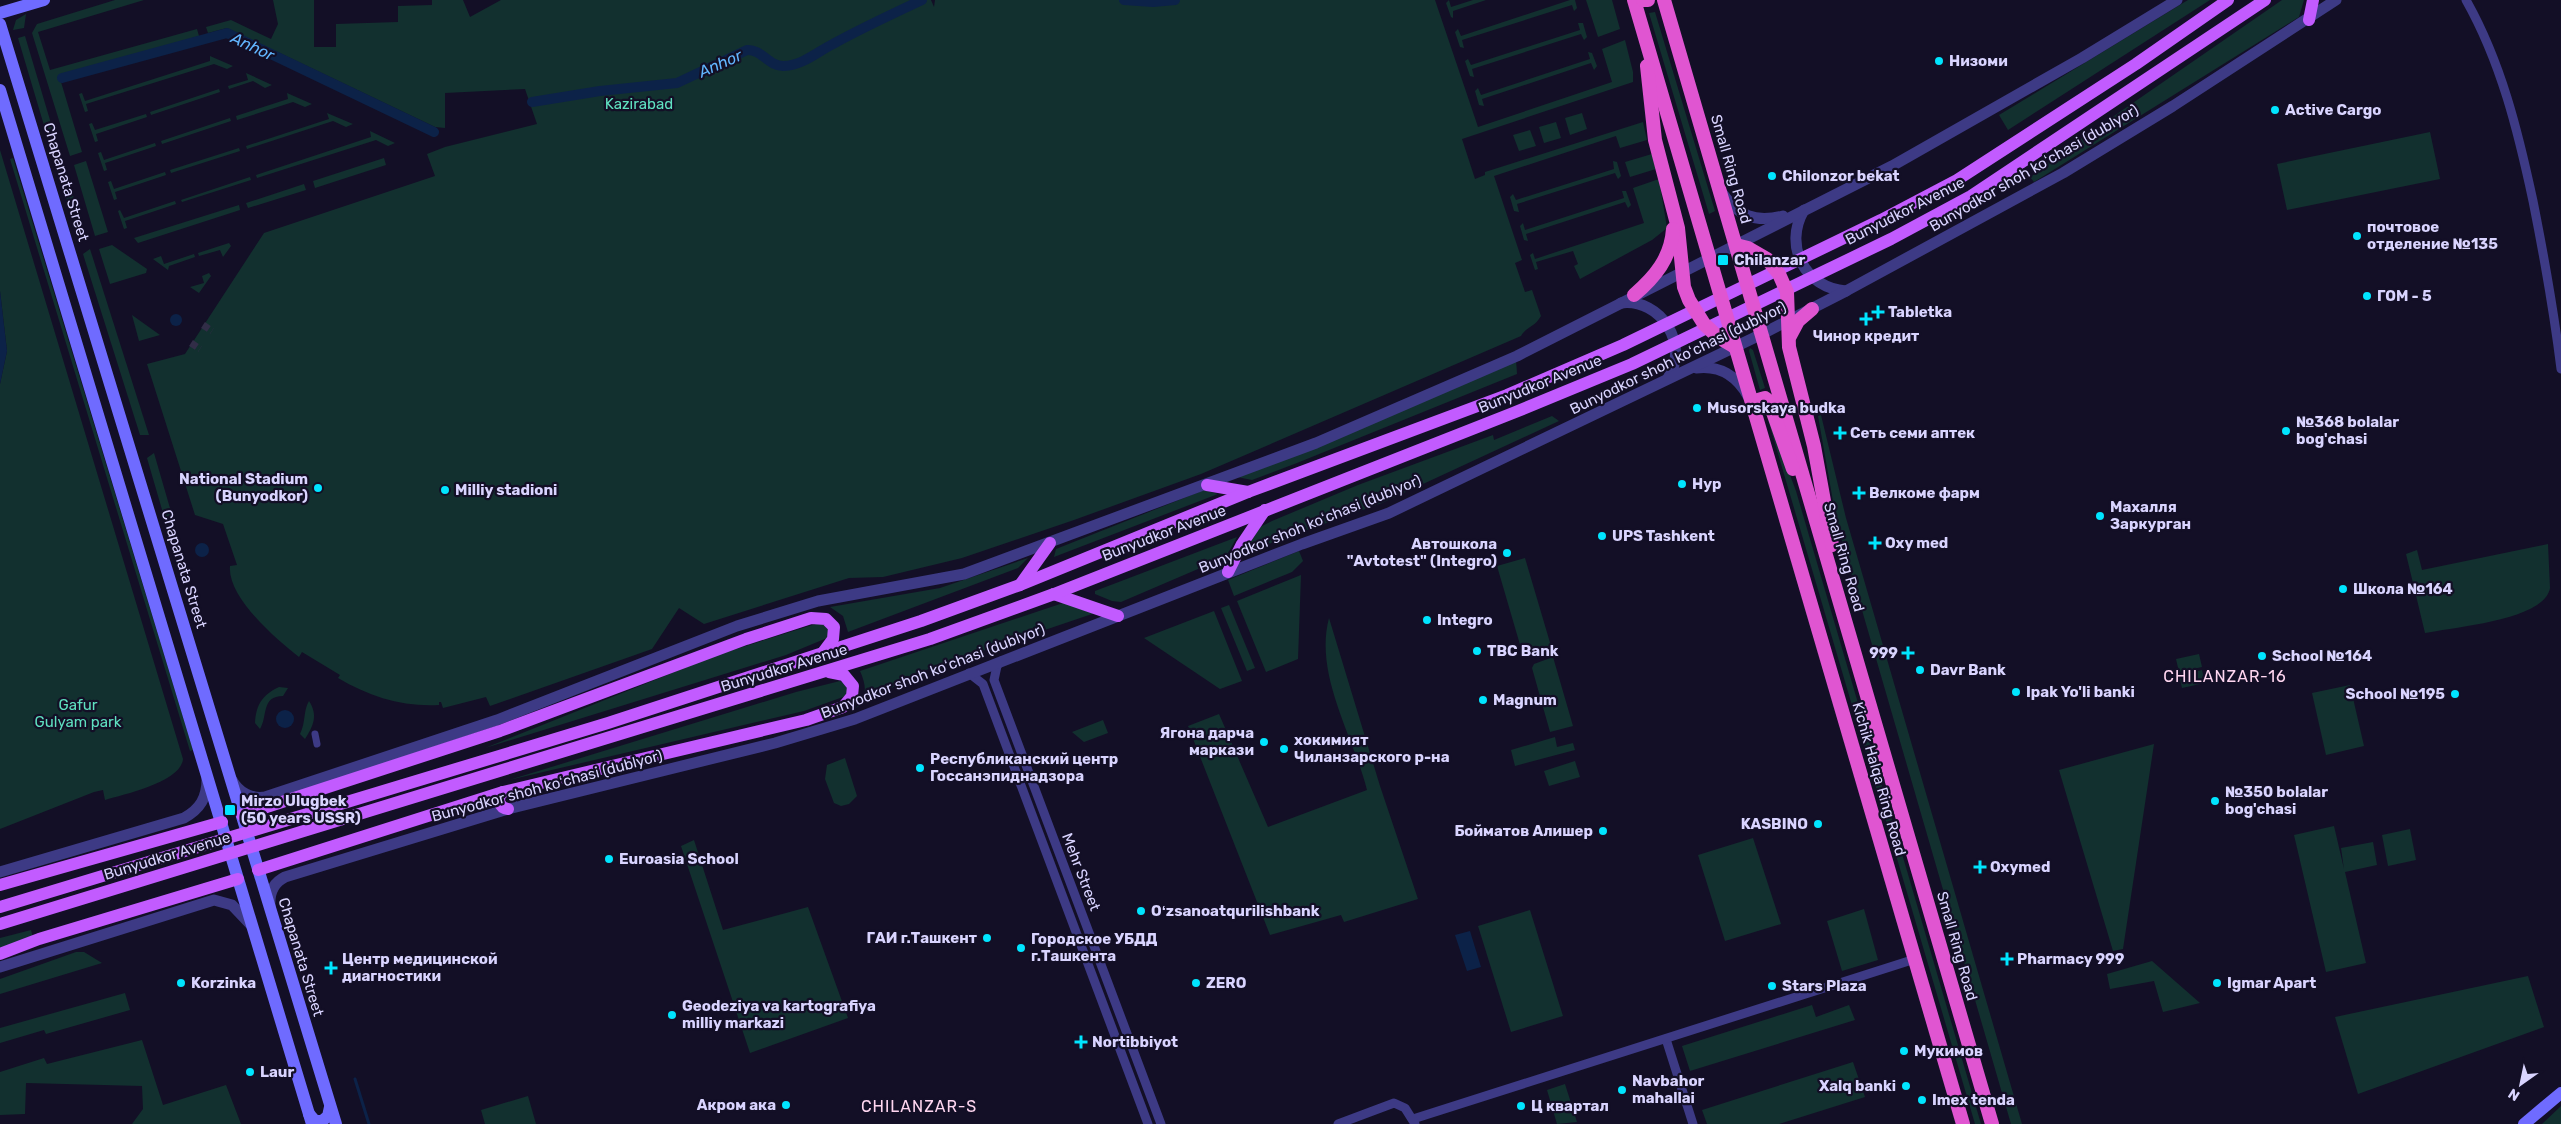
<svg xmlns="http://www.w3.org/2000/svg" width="2561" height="1124" viewBox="0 0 2561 1124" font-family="Rubik,sans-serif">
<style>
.green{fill:#12302f}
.water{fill:#0c2248}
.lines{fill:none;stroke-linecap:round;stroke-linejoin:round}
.stream{stroke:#0c2248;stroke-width:3}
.canal{stroke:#0c2248;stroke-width:10}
.pedestrian-tunnel{stroke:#312d47;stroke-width:7;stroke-dasharray:7 3.5;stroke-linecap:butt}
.pedestrian{stroke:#3d3a85;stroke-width:7}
.minor{stroke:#3d3a85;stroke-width:9}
.tertiary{stroke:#3d3a85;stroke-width:11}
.secondary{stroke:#6f6bff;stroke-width:12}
.primary{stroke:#c25bff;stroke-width:12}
.trunk{stroke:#e055d1;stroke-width:14}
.poi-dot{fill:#00e5ff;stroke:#130f26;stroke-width:2}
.labels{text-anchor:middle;stroke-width:4.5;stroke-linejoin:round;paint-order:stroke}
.poi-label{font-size:15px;font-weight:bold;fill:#d9d4ff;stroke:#130f26;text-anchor:start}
.park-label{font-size:15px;fill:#5fe0c0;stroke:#130f26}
.street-label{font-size:15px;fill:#d9d4ff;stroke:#130f26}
.water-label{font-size:16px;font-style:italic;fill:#62b6ff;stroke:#130f26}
.neighbourhood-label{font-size:16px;letter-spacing:1px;fill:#ffd6f0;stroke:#130f26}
</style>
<rect width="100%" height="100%" fill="#130f26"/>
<g class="green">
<path d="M115 0H144L38 32 50 70 197 29 199 36 70 73 71 79 61 82 82 152 70 156 32 33 37 24Z"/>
<path d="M273 0H314V47H336V24L398 22V6L432 5V0H463L470 17 501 0H931L934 7 935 0H1124L1152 2 1175 0H1435L1478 127 1612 82 1602 49 1625 40 1633 72V82L1462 139 1475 179 1485 175V172L1643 122 1647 140 1620 148 1616 136 1494 176 1522 260 1515 263 1525 292 1532 290 1541 316C1534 328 1527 326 1521 336L1201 474 1074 520 962 558 883 577 849 578 704 624 679 608 652 649 490 706 486 697 443 708 441 702H439V705C403 707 370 697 338 678L340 675 302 652 299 657C276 639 227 597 230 566L237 565 223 524 195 515 147 364 185 354 264 233 435 176 427 154 445 147 537 124 525 89 445 93V128L435 127 227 28 208 33 206 27 231 20 271 39 278 24Z"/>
<path d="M1449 0 1451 7 1473 0H1486L1453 11V18L1451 17 1446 3Z"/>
<path d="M1570 0H1575L1577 8 1574 11 1572 5 1462 40 1464 48 1460 47 1455 32 1458 29 1461 36Z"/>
<path d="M1586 0H1612L1620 29 1598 37Z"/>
<path d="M2188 0H2210L2008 130 1999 115Z"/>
<path d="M2282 0H2304L2299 17 2034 182 2030 177 2041 170 2040 167Z"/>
<path d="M1655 12 1715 211 1709 214 1649 13Z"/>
<path d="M26 14 24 28 13 30 16 20Z"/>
<path d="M1578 23H1583L1587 37 1584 40 1581 34 1472 69 1474 77 1470 76 1465 61 1468 59 1471 65 1580 30Z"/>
<path d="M25 36 61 157 54 159 18 38Z"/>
<path d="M1588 52 1592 53 1597 66 1594 70 1591 63 1482 99 1484 106 1479 105 1475 91 1478 88 1481 95 1590 59Z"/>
<path d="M210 56 233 66 227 69 214 64 86 104 88 111 85 112 79 94 82 93 85 101 210 61Z"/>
<path d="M246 73 272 85 265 88 253 81 229 89 228 86 248 80Z"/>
<path d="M219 89 220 92 151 115 150 112Z"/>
<path d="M287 93 312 104 305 107 293 102 237 120 236 116 288 99Z"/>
<path d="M327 113 353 124 346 127 333 121 247 149 246 146 329 119Z"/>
<path d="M1582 113 1587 129 1570 135 1565 118Z"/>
<path d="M146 114 147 117 96 134 98 141 95 142 89 124 92 123 95 130Z"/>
<path d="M230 118 231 121 162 144 161 141Z"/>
<path d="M1556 122 1561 138 1544 143 1539 127Z"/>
<path d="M1530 130 1536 146 1519 151 1513 135Z"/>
<path d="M370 131 395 143 388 146 376 140 257 178 256 175 371 137Z"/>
<path d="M2430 132 2440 179 2287 210 2277 164Z"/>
<path d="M155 143 156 146 105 163 107 170 104 171 98 153 101 152 104 160Z"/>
<path d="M239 148 240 151 171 173 170 170Z"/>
<path d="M0 150 183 759C181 782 125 794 105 800L103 790 94 792 0 829V384L7 351 0 291Z"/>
<path d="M1652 154 1656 169 1630 177 1625 162Z"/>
<path d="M13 158 193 750 190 751 10 159Z"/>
<path d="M384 158 386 165 315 188 313 181Z"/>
<path d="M86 161 108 232 95 236 74 165Z"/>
<path d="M1613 161 1617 162 1621 176 1618 179 1615 173 1517 204 1519 212 1514 211 1510 197 1513 194 1516 200 1614 169Z"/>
<path d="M64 167 87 239H79L57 169Z"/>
<path d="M165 172 166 175 115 192 117 199 114 200 108 182 111 181 114 189Z"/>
<path d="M250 177 251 180 182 202 181 200Z"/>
<path d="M1659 179 1667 228 1652 240 1580 279 1574 266 1578 264 1573 251 1536 262 1538 269 1535 270 1530 255 1533 253 1535 259 1644 223 1633 188Z"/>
<path d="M304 184 306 190 248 208 246 203Z"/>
<path d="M1622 191H1626L1631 205 1628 208 1625 202 1526 234 1528 241 1524 240 1520 226 1523 223 1525 230 1624 198Z"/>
<path d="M175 201 176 204 125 221 127 228 124 229 118 211 120 210 124 218Z"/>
<path d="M239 205 240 210 138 243 134 238Z"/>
<path d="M229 243 231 246 223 257 220 250 199 256 198 253Z"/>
<path d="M112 245 147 269 146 273 110 284 99 249Z"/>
<path d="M90 249 149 435H140L83 254Z"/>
<path d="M194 254 195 257 169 266 168 270 153 259 161 256 164 264Z"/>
<path d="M209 273 211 276 199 293 190 287 204 283 202 276Z"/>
<path d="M132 315 160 335 139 341Z"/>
<path d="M1750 348 1753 350 1765 388 1760 390 1749 351Z"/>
<path d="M1516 359 1517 374 1297 463 1252 480 1237 477Z"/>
<path d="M1764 406 1796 491 1981 1124H1975Z"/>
<path d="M1821 415 1846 518 2022 1124H2011L1837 524 1818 416Z"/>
<path d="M1552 416 1559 421 1382 503 1244 553 1260 527 1272 521 1358 485 1493 435 1494 440Z"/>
<path d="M154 453 174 522 173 530 188 579 181 575 147 458Z"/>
<path d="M1204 490 1218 494 1054 557 1056 549Z"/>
<path d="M1237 537 1226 557 1121 602 1112 601 1095 594V591Z"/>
<path d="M2548 544 2550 588C2545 620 2453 627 2425 633L2406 554 2417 550 2422 570Z"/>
<path d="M1299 551 1303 561 1292 572 1234 596 1228 580Z"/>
<path d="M1028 558 1018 568 848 632 843 616 830 607 940 588Z"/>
<path d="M1525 558 1551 646 1523 655 1497 566Z"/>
<path d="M1301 575 1298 659 1266 672 1237 601Z"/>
<path d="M1063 603 1095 613 920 672 856 708C867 696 867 687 860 671Z"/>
<path d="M1229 605 1255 668 1247 671 1221 608Z"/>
<path d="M1214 611 1242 681 1220 689 1144 638Z"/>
<path d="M1329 618 1380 786 1418 899 1344 922 1341 915 1270 935 1188 726 1219 714 1268 827 1367 790C1353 735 1314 675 1329 618Z"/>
<path d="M822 622 831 629 827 638 786 655 485 748 717 655Z"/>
<path d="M2199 654 2202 667 2179 672 2176 659Z"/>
<path d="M1553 657 1573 726 1550 732 1532 668 1534 664Z"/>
<path d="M2202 670 2205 683 2182 688 2179 675Z"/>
<path d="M840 681 847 685V693L843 697 804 711 509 780 796 692Z"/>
<path d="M2350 685 2364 746 2326 755 2312 693Z"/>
<path d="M279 687 288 688 283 696C261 696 268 716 260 729L255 723C256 705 262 695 279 687Z"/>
<path d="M309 701C318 715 314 725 305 739L300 734C306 722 303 711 309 701Z"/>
<path d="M1103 720 1108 733 1084 742 1072 732Z"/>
<path d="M1555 737 1557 747 1573 743 1575 750 1515 766 1511 750Z"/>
<path d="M2154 744 2123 949 2113 951 2059 770Z"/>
<path d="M845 758 857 796 849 804 841 806 834 803 825 779 827 765Z"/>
<path d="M1575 761 1580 777 1549 786 1544 771Z"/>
<path d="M2334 826 2344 869 2341 848 2373 842 2377 865 2345 872 2366 963 2326 972 2294 835Z"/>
<path d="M2410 829 2416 860 2388 866 2382 835Z"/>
<path d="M1753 838 1781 924 1725 941 1698 855Z"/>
<path d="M694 840 723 930 808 907 848 1018 750 1053 681 846Z"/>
<path d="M1864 909 1878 960 1842 971 1827 921Z"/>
<path d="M1530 910 1563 1016 1511 1032 1478 926Z"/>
<path d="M31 930 33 938 0 950V938Z"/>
<path d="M76 952H84L102 963 0 994V979Z"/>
<path d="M2152 961 2200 1003 2163 1012 2154 981 2110 989 2107 974Z"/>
<path d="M2528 976 2544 1027 2358 1094 2335 1017Z"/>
<path d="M125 993 130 1010 46 1034 44 1030 0 1043V1028Z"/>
<path d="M1812 1005 1816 1017 1849 1005 1855 1020 1690 1071 1682 1046Z"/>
<path d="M142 1040 163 1105 226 1085 241 1124H132L143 1109 142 1086 26 1083 25 1114 0 1115V1072L44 1058 47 1064Z"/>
<path d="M1853 1062 1865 1097 1779 1124H1707L1702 1110Z"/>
<path d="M1565 1084 1577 1122 1557 1124 1547 1090Z"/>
<path d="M528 1096 536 1124H485L481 1110Z"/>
<path d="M2561 1106V1124H2542Z"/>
</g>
<g class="water">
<path d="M0 291 7 351 0 384Z"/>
<circle cx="176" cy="320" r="6"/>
<circle cx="202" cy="550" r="7"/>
<circle cx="285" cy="719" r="9"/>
<path d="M1470 931 1481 967 1467 971 1455 935Z"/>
</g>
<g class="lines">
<path class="stream" d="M355 1079 369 1124"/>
<g class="canal">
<path d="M1124 0 1153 2 1175 0"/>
<path d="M62 78 227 33 434 132"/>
<path d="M532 102 600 91 677 83 747 50C762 49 769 67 784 66 803 65 817 52 833 44 862 28 892 14 922 0"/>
</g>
<g class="pedestrian-tunnel">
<path d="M203 325 212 331"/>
<path d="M191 343 200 349"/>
</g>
<path class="pedestrian" d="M315 734 317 744"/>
<g class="minor">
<path d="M2466 0C2501 62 2518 131 2533 201 2544 256 2554 312 2561 369"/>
<path d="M1001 661 997 666 994 680 1161 1124"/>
<path d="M969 673 983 684 1148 1124"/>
<path d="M1666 1039 1693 1124"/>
<path d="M1413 1119 1915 959"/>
<path d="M1338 1124 1394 1103 1405 1108 1415 1124"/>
</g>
<g class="tertiary">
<path d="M1722 193C1738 216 1755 223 1783 216"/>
<path d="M1804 210C1783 246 1805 288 1846 291"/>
<path d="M1621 303C1661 298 1690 345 1668 378"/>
<path d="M1696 368C1719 365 1737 376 1748 396"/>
<path d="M232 780C239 793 252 799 265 797L497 720 737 626 818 601 964 574 1316 443 1517 356 1892 166 2082 58 2177 0"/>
<path d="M0 872 184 818C200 809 207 798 207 779"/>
<path d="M270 906C269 893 273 883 285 877L508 809 775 743 855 719 1302 544 1389 513 1762 334 1846 291 2063 173 2173 106 2336 0"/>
<path d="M0 967 214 900 232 905 251 925"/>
</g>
<g class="secondary">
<path d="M0 13 44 0"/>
<path d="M0 24 336 1124"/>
<path d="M0 90 312 1124"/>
<path d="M309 1114 315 1121H322L328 1116 330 1107"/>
<path d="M2524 1124 2561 1093"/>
</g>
<g class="primary">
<path d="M2309 20 2313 0"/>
<path d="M1207 485 1248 492"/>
<path d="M1228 572 1242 544 1265 510"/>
<path d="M1020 585 1050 543"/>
<path d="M1054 594 1118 616"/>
<path d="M503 792C496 798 499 808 508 809"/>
<path d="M242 815 500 731 746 639 811 618 826 619 834 627 833 639 824 651"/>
<path d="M258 870 503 792 806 720 843 707 852 696 853 686 844 675 829 672"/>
<path d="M0 885 222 822"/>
<path d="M0 907 608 723 921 621 1020 585 1248 492 1507 395 1623 345 1881 220 1957 180 2136 64 2228 0"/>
<path d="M0 924 930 639 1054 594 1513 413 1632 364 1891 239 1971 196 2265 0"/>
<path d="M0 954 39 939 238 879"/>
</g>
<g class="trunk">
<path d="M1634 0 1963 1124"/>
<path d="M1643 0H1648"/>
<path d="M1664 0 1992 1124"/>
<path d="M1647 66 1655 140 1678 228 1684 287 1689 300 1704 324 1718 337 1735 347"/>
<path d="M1736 245 1748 248 1767 259 1779 274 1787 292 1789 347 1814 446 1832 545"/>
<path d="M1634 295C1655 277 1671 258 1673 229"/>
<path d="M1790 336 1798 321 1812 309"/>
<path d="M1755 413 1758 400 1765 398 1769 401 1793 469"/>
</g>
</g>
<g class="poi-dot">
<circle cx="1939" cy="61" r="5"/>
<circle cx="2275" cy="110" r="5"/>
<circle cx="1772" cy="176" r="5"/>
<circle cx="2357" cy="236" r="5"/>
<rect x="1717" y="254" width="12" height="12" rx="2.5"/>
<circle cx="2367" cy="296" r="5"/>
<path d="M1875.5 304.5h5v5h5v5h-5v5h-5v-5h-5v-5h5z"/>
<path d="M1863.5 311.5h5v5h5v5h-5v5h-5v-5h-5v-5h5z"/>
<circle cx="1697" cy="408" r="5"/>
<circle cx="2286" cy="431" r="5"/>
<path d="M1837.5 425.5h5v5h5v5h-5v5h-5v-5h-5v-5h5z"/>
<circle cx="1682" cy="484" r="5"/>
<circle cx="318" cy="488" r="5"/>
<circle cx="445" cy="490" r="5"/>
<path d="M1856.5 485.5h5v5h5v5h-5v5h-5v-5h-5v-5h5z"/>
<circle cx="2100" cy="516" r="5"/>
<circle cx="1602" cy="536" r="5"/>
<path d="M1872.5 535.5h5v5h5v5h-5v5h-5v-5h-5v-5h5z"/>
<circle cx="1507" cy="553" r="5"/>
<circle cx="2343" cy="589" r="5"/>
<circle cx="1427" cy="620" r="5"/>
<circle cx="1477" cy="651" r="5"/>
<path d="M1905.5 645.5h5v5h5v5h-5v5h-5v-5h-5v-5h5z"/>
<circle cx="2262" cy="656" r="5"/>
<circle cx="1920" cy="670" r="5"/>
<circle cx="2016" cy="692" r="5"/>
<circle cx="2455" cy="694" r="5"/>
<circle cx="1483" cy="700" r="5"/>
<circle cx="1264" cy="742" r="5"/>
<circle cx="1284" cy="749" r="5"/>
<circle cx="920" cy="768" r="5"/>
<circle cx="2215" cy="801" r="5"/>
<rect x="224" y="804" width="12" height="12" rx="2.5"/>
<circle cx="1818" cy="824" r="5"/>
<circle cx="1603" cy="831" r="5"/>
<circle cx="609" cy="859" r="5"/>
<path d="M1977.5 859.5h5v5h5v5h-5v5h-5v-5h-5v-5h5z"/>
<circle cx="1141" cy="911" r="5"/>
<circle cx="987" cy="938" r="5"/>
<circle cx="1021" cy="948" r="5"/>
<path d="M2004.5 951.5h5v5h5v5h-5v5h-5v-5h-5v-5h5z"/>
<path d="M328.5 960.5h5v5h5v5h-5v5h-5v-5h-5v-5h5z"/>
<circle cx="181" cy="983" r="5"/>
<circle cx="1196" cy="983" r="5"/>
<circle cx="2217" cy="983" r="5"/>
<circle cx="1772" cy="986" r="5"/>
<circle cx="672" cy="1015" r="5"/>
<path d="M1078.5 1034.5h5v5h5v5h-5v5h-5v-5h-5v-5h5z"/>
<circle cx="1904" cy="1051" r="5"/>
<circle cx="250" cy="1072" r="5"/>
<circle cx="1906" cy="1086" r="5"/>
<circle cx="1622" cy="1090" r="5"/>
<circle cx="1922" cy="1100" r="5"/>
<circle cx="786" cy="1105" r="5"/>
<circle cx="1521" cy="1106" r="5"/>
</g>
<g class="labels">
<g class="poi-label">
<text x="1949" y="66">Низоми</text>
<text x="2285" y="115">Active Cargo</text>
<text x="1782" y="181">Chilonzor bekat</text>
<text x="2367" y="232">почтовое<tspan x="2367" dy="17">отделение №135</tspan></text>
<text x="1734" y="265">Chilanzar</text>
<text x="2377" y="301">ГОМ - 5</text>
<text x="1888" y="317">Tabletka</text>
<text x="1866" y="341" text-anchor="middle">Чинор кредит</text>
<text x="1707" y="413">Musorskaya budka</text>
<text x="2296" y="427">№368 bolalar<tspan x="2296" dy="17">bog'chasi</tspan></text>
<text x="1850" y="438">Сеть семи аптек</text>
<text x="308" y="484" text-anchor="end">National Stadium<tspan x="308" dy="17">(Bunyodkor)</tspan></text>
<text x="1692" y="489">Нур</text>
<text x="455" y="495">Milliy stadioni</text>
<text x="1869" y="498">Велкоме фарм</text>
<text x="2110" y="512">Махалля<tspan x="2110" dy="17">Заркурган</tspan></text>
<text x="1612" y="541">UPS Tashkent</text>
<text x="1885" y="548">Oxy med</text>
<text x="1497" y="549" text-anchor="end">Автошкола<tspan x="1497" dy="17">"Avtotest" (Integro)</tspan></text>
<text x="2353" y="594">Школа №164</text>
<text x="1437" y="625">Integro</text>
<text x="1487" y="656">TBC Bank</text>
<text x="1898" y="658" text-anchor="end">999</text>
<text x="2272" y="661">School №164</text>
<text x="1930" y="675">Davr Bank</text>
<text x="2026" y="697">Ipak Yo'li banki</text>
<text x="2445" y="699" text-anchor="end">School №195</text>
<text x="1493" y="705">Magnum</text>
<text x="1254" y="738" text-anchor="end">Ягона дарча<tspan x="1254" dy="17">маркази</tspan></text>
<text x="1294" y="745">хокимият<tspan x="1294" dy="17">Чиланзарского р-на</tspan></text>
<text x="930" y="764">Республиканский центр<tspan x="930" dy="17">Госсанэпиднадзора</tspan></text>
<text x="2225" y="797">№350 bolalar<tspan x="2225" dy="17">bog'chasi</tspan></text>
<text x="241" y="806">Mirzo Ulugbek<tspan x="241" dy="17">(50 years USSR)</tspan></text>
<text x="1808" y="829" text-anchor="end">KASBINO</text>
<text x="1593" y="836" text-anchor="end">Бойматов Алишер</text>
<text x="619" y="864">Euroasia School</text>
<text x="1990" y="872">Oxymed</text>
<text x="1151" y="916">Oʻzsanoatqurilishbank</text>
<text x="977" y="943" text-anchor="end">ГАИ г.Ташкент</text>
<text x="1031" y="944">Городское УБДД<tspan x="1031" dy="17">г.Ташкента</tspan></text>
<text x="342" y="964">Центр медицинской<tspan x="342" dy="17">диагностики</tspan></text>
<text x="2017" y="964">Pharmacy 999</text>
<text x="191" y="988">Korzinka</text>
<text x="1206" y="988">ZERO</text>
<text x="2227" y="988">Igmar Apart</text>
<text x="1782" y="991">Stars Plaza</text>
<text x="682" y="1011">Geodeziya va kartografiya<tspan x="682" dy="17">milliy markazi</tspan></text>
<text x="1092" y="1047">Nortibbiyot</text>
<text x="1914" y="1056">Мукимов</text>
<text x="260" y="1077">Laur</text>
<text x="1632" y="1086">Navbahor<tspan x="1632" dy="17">mahallai</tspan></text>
<text x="1896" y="1091" text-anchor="end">Xalq banki</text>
<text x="1932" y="1105">Imex tenda</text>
<text x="776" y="1110" text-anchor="end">Акром ака</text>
<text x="1531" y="1111">Ц квартал</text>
</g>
<g class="park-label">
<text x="639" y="109">Kazirabad</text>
<text x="78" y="710">Gafur<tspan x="78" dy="17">Gulyam park</tspan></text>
</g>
<g class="street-label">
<text transform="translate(2034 168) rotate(-30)" y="5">Bunyodkor shoh koʻchasi (dublyor)</text>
<text transform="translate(1731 169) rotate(74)" y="5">Small Ring Road</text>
<text transform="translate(66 182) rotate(73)" y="5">Chapanata Street</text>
<text transform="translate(1905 211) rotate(-27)" y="5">Bunyudkor Avenue</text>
<text transform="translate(1678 358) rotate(-26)" y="5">Bunyodkor shoh koʻchasi (dublyor)</text>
<text transform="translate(1540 384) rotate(-22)" y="5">Bunyudkor Avenue</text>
<text transform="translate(1310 524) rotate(-22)" y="5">Bunyodkor shoh koʻchasi (dublyor)</text>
<text transform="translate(1164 533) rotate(-21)" y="5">Bunyudkor Avenue</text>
<text transform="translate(1844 557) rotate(74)" y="5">Small Ring Road</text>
<text transform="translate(184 569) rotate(73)" y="5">Chapanata Street</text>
<text transform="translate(784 668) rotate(-17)" y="5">Bunyudkor Avenue</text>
<text transform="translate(933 671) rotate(-21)" y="5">Bunyodkor shoh koʻchasi (dublyor)</text>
<text transform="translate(1879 779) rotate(74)" y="5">Kichik Halqa Ring Road</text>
<text transform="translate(547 786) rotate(-15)" y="5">Bunyodkor shoh koʻchasi (dublyor)</text>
<text transform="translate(167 856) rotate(-17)" y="5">Bunyudkor Avenue</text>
<text transform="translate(1081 872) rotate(69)" y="5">Mehr Street</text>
<text transform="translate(1957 946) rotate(74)" y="5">Small Ring Road</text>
<text transform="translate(301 957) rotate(73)" y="5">Chapanata Street</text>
</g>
<g class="water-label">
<text transform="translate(253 46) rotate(25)" y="6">Anhor</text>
<text transform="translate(720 63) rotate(-24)" y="6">Anhor</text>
</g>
<g class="neighbourhood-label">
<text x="2225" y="682">CHILANZAR-16</text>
<text x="919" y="1112">CHILANZAR-S</text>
</g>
</g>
<g transform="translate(2521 1084) rotate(213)" stroke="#130f26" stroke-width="4" paint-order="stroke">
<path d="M0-4L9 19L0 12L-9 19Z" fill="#d9d4ff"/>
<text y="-8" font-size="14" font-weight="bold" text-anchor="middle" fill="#d9d4ff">N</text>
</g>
</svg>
